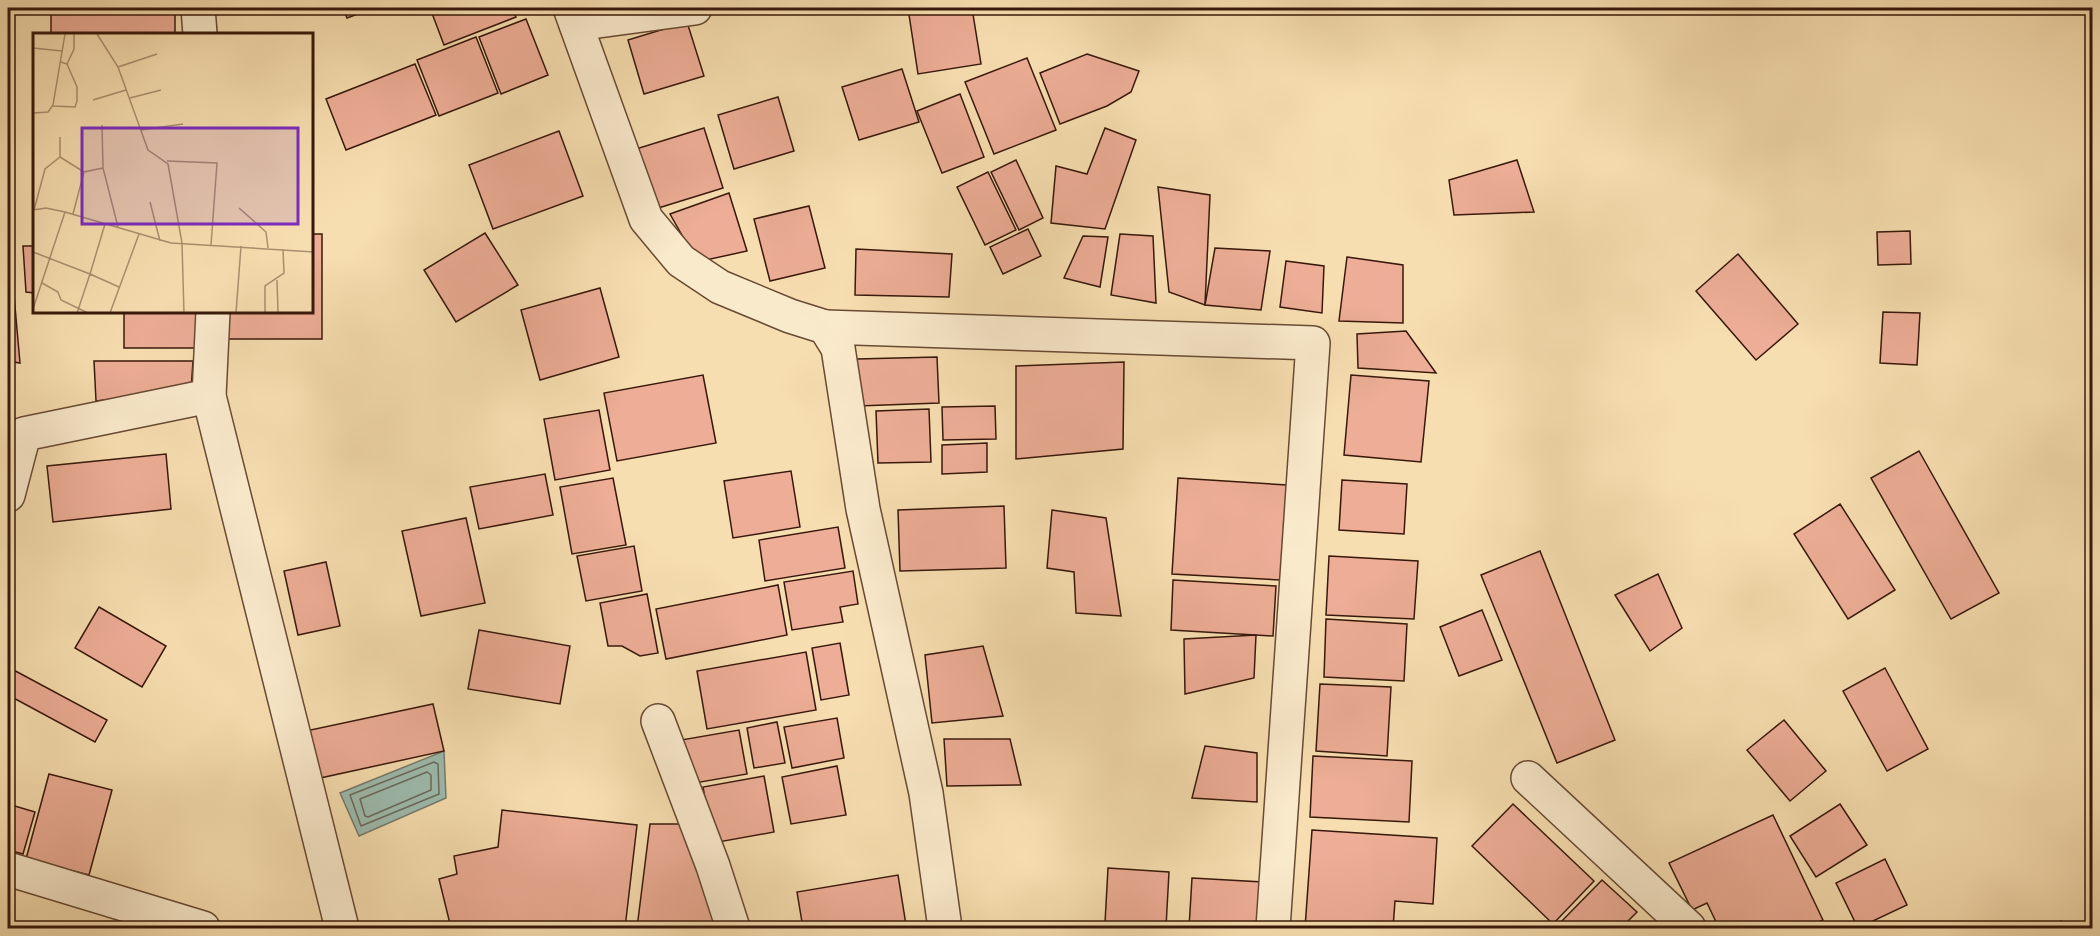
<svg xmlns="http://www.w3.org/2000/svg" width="2100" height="936" viewBox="0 0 2100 936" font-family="'Gentium Book Plus',serif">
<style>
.water{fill:#9dbcaf;stroke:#757a6d;stroke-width:1.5}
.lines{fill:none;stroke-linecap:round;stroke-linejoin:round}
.shore{stroke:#6a6a5d;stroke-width:1.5}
.building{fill:#edad96;stroke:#38180b;stroke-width:1.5}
.minor-casing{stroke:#684a34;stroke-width:36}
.minor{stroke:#faeacc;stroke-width:33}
.inset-road{fill:none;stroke:#ab8f6e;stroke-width:1.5}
.view{fill:#7b2cbf;fill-opacity:0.15;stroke:#7b2cbf;stroke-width:3}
.inset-edge{fill:none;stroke:#38180b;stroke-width:3}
</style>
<rect width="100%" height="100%" fill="#f7deb0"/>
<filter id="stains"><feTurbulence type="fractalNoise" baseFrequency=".00333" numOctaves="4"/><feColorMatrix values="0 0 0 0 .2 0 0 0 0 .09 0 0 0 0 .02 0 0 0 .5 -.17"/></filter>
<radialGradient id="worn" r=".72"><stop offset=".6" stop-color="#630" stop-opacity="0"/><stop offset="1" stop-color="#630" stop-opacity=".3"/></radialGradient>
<path class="water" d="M444 751 446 798 359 836 340 793Z"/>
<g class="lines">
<g class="shore">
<path d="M434 762 438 764 439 794 361 826 350 795Z"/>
<path d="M427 772 431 775V790L368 817 365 816 360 799Z"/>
</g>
</g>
<g class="building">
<rect x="51" y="8" width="124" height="26"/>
<path d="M343 8H374L347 18Z"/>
<path d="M430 8H512L516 17 444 45Z"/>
<path d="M908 8H972L981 64 918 74Z"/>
<path d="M526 19 548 75 501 94 479 37Z"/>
<path d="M687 22 704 76 644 94 628 40Z"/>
<path d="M476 37 498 93 439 116 417 60Z"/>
<path d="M1087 54 1139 71 1131 92 1107 106 1060 124 1040 73Z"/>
<path d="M1027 58 1056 130 994 154 965 82Z"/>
<path d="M415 64 436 115 346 150 326 99Z"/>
<path d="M902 69 919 122 859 140 842 87Z"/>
<path d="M960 94 984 157 942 173 917 111Z"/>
<path d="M778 97 794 151 734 169 718 115Z"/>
<path d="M704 128 723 188 655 209 636 149Z"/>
<path d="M1105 128 1136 140 1105 229 1051 223 1056 166 1087 174Z"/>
<path d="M559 131 583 196 493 229 469 165Z"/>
<path d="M1016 160 1043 218 1019 230 991 172Z"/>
<path d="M1517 160 1534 212 1454 215 1449 180Z"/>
<path d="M988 172 1016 230 985 245 957 187Z"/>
<path d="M1158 187 1210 195 1205 305 1169 292Z"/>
<path d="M729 193 747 251 697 262 670 214Z"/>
<path d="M809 206 825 268 770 281 754 219Z"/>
<path d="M1028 229 1041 256 1003 274 990 247Z"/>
<path d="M1910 231 1911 264 1878 265 1877 232Z"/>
<path d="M485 233 518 285 456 322 424 270Z"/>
<path d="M312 234H322V339H226V312H312Z"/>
<path d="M1120 234 1153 236 1156 303 1111 295Z"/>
<path d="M1083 236 1108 237 1100 287 1064 278Z"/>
<path d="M23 246H34V293L26 292Z"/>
<path d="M1215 248 1270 251 1261 310 1205 305Z"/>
<path d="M856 249 952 254 949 297 855 295Z"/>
<path d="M1738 254 1798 324 1756 360 1696 291Z"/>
<path d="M1347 257 1403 265V323L1339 321Z"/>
<path d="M1286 261 1324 266 1322 313 1280 307Z"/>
<path d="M8 284H13L20 363 8 361Z"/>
<path d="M600 288 619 357 540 380 521 310Z"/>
<rect x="124" y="312" width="78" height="36"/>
<path d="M1883 312 1920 313 1917 365 1880 363Z"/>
<path d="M1406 331 1436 373 1358 368 1357 334Z"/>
<path d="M937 357 939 403 858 406 857 359Z"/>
<path d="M94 361H193L191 390 96 401Z"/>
<path d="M1124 362 1123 449 1016 459V366Z"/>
<path d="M703 375 716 443 617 461 604 393Z"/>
<path d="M1351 375 1429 381 1421 462 1344 455Z"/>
<path d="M995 406 996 439 943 440 942 407Z"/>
<path d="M929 409 931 462 878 463 876 411Z"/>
<path d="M599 410 610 470 555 480 544 419Z"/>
<path d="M987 443V472L942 474V445Z"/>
<path d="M1919 451 1999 593 1951 619 1871 478Z"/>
<path d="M166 454 171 509 53 522 47 466Z"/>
<path d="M791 471 800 527 733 538 724 481Z"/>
<path d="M545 474 553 515 479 529 470 487Z"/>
<path d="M613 478 626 545 572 554 560 487Z"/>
<path d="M1178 478 1287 485 1281 580 1172 574Z"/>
<path d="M1342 480 1407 484 1404 534 1339 530Z"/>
<path d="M1840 504 1895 590 1848 619 1794 534Z"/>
<path d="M1004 506 1006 568 900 571 898 510Z"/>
<path d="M1052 510 1106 518 1121 616 1076 613 1074 572 1047 568Z"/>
<path d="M466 518 485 603 421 616 402 531Z"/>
<path d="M838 527 845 568 765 581 759 540Z"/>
<path d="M634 546 642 591 586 601 577 556Z"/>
<path d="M1540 551 1615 740 1557 763 1481 575Z"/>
<path d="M1329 556 1418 561 1414 619 1326 615Z"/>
<path d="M326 562 340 626 298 635 284 571Z"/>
<path d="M853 571 858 604 840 607 843 622 792 630 784 582Z"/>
<path d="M1658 574 1682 628 1650 651 1615 595Z"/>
<path d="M1173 580 1276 586 1273 636 1171 630Z"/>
<path d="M778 585 787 635 666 659 656 609Z"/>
<path d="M647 594 658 653 640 656 622 646H608L600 603Z"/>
<path d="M99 607 166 646 142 687 75 648Z"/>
<path d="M1482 610 1502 660 1459 676 1440 627Z"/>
<path d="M1326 619 1407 624 1404 681 1324 677Z"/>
<path d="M479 630 570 646 560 704 468 689Z"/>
<path d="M1256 635 1254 678 1185 694 1184 639Z"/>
<path d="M840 643 849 695 821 700 812 648Z"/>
<path d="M983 646 1003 716 932 723 925 655Z"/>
<path d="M806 652 816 710 707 729 697 671Z"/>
<path d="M8 667 107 720 95 742 8 695Z"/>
<path d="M1885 668 1928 749 1887 771 1843 691Z"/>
<path d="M1320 684 1391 687 1387 756 1316 751Z"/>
<path d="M433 704 444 751 311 780 301 732Z"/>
<path d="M837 718 844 758 792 768 784 727Z"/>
<path d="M1784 720 1826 771 1790 801 1747 750Z"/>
<path d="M777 722 785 763 754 768 747 728Z"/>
<path d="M8 729 14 731 8 756Z"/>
<path d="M739 730 747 774 689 784 681 740Z"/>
<path d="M944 739H1010L1021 785 947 786Z"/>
<path d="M1205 746 1257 753V802L1192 798Z"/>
<path d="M1313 756 1412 761 1409 822 1310 817Z"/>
<path d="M837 766 846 815 791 824 782 777Z"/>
<path d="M49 774 112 790 89 875 26 859Z"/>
<path d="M764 776 774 832 713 843 703 787Z"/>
<path d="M8 804 35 812 23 854 8 850Z"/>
<path d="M1513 804 1594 881 1553 924 1472 846Z"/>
<path d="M1840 804 1867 845 1816 877 1790 836Z"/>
<path d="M502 810 637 825 625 928H451L439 879 457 874 454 856 498 847Z"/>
<path d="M1773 815 1823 920 1804 928H1719L1707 903 1692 910 1669 863Z"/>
<path d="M650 824H688L722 928H637Z"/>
<path d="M1312 830 1437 838 1433 904 1395 901 1393 928H1305Z"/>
<path d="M1885 859 1907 905 1858 928 1836 883Z"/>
<path d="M1108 868 1169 872 1166 927 1105 923Z"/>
<rect x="2089" y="873" width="3" height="55"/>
<path d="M898 875 906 925 889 928H803L797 892Z"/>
<path d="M1192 878 1263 882 1261 928H1189Z"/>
<path d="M1602 880 1637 912 1621 928H1555Z"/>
<path d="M2061 921 2065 928H2047Z"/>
</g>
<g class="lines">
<g class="minor-casing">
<g id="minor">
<path d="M198 8 200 34"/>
<path d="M570 8 646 219 681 261 720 287 790 316 825 327 838 348 863 509 926 793 945 928"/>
<path d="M576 24 695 8"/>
<path d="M213 312 209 396 342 928"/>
<path d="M825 327 1313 343 1273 928"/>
<path d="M8 495 24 434 209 396"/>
<path d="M658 721 713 866 733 928"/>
<path d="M1528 778 1689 928"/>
<path d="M8 869 203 928"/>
</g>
</g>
<use href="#minor" class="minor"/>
</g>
<g transform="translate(33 33)">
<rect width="280" height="280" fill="#f7deb0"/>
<path class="inset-road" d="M64 1 85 34 115 117 135 131 149 210 151 280M0 15 29 18M34 31 41 16V1M85 34 124 21M97 65 128 57M60 67 93 57M20 73 42 74 44 68V54L34 31 28 29M0 80 15 79 20 72 32 1M69 92 70 135 85 194M108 97 150 91M27 124 51 139M134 128 184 130 178 212M117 169 127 208M206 175 233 199 235 215M0 177 13 175 32 179 138 210 281 219M1 177 12 136 27 124V104M40 181 51 139 70 135M72 191 57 241 86 254M0 219 57 241 44 280M244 247 245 280M9 250 25 259 28 267 55 280M0 276 32 179M77 280 106 201M203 280 208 213M232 280V253L251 240 250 216"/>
<path class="view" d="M49 95H265V191H49Z"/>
<rect width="280" height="280" class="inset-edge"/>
</g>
<rect width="2100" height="936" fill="none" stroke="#f7deb0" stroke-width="30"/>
<rect x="9" y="9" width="2082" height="918" fill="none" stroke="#38180b" stroke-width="3"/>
<rect x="15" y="15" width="2070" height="906" fill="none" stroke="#38180b" stroke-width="1.5"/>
<rect width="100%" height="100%" filter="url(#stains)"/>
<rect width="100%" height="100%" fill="url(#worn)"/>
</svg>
